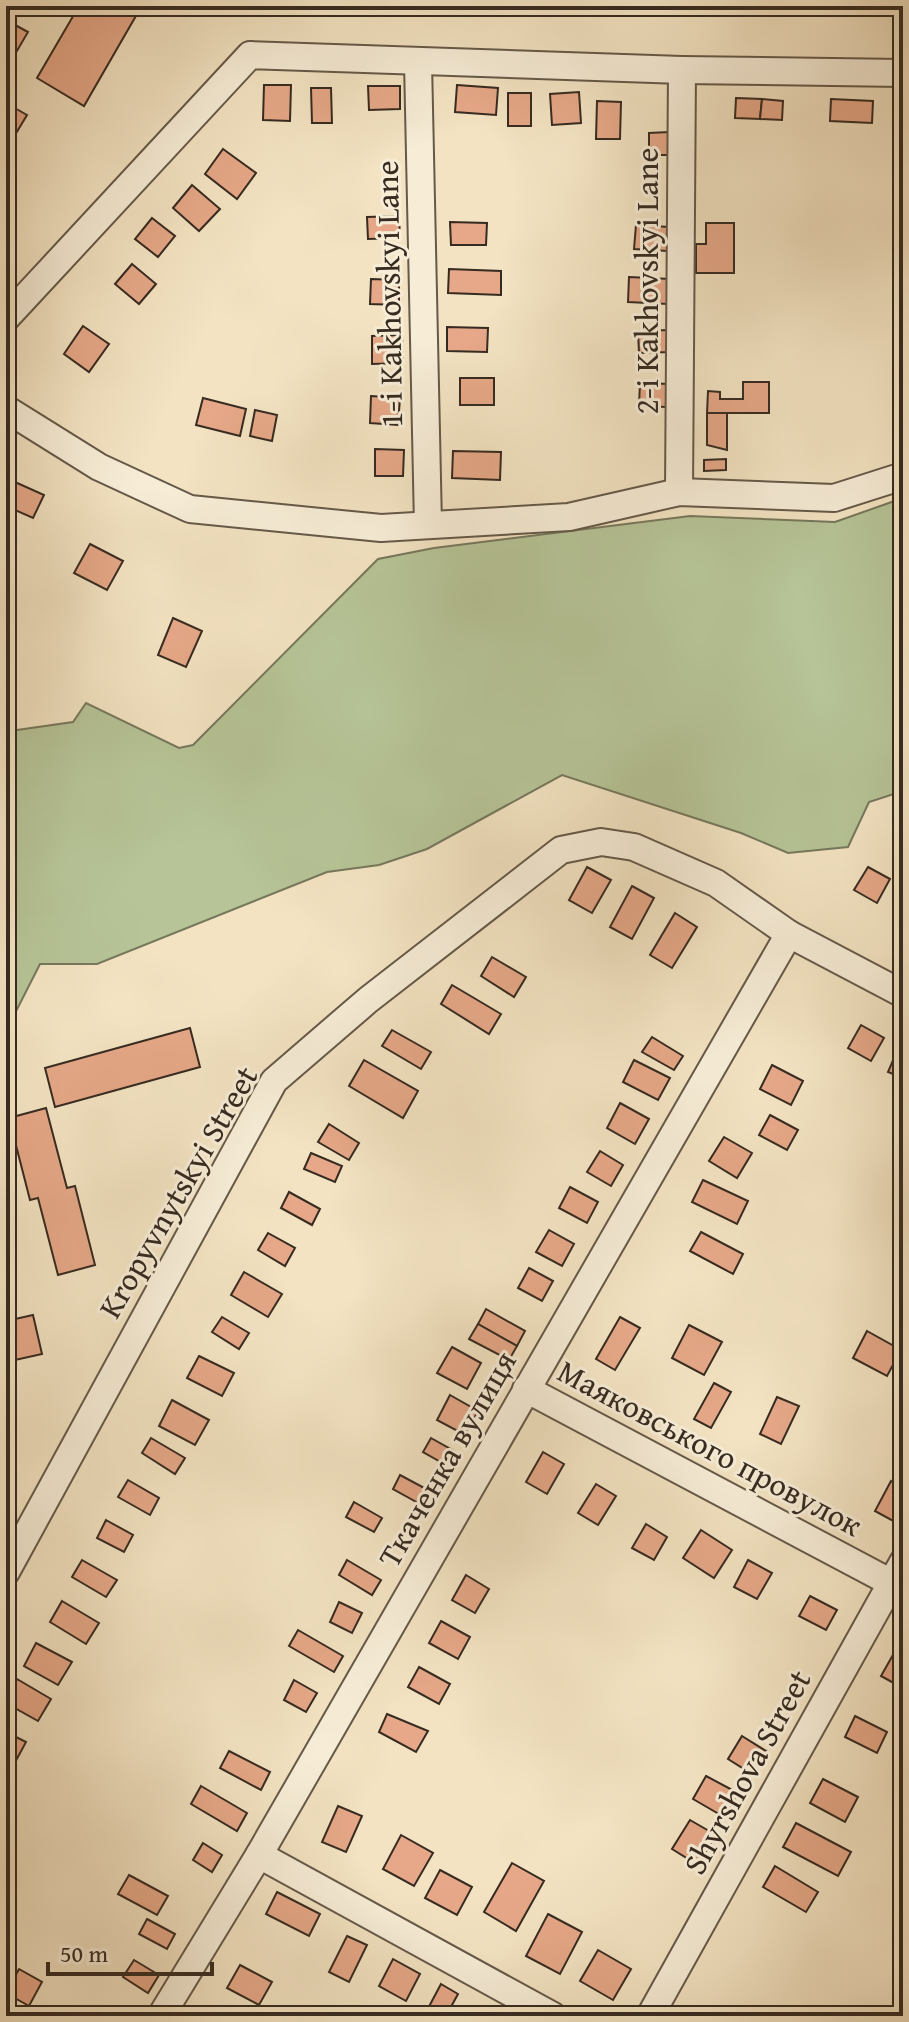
<svg xmlns="http://www.w3.org/2000/svg" width="909" height="2022" viewBox="0 0 909 2022" font-family="'Gentium Book Plus',serif">
<style>
.green{fill:#b6c497;stroke:#76785c;stroke-width:2}
.building{fill:#e6a888;stroke:#362b21;stroke-width:2}
.lines{fill:none;stroke-linecap:round;stroke-linejoin:round}
.minor-casing{stroke:#655949;stroke-width:30}
.minor{stroke:#f7edd7;stroke-width:26}
.labels{text-anchor:middle;stroke-width:6;stroke-linejoin:round;paint-order:stroke}
.street-label{font-size:32px;fill:#362b21;stroke:#f7edd7}
</style>
<rect width="100%" height="100%" fill="#f3e3c2"/>
<filter id="stains"><feTurbulence type="fractalNoise" baseFrequency=".0025" numOctaves="4"/><feColorMatrix values="0 0 0 0 .2 0 0 0 0 .09 0 0 0 0 .02 0 0 0 .5 -.17"/></filter>
<radialGradient id="worn" r=".72"><stop offset=".6" stop-color="#630" stop-opacity="0"/><stop offset="1" stop-color="#630" stop-opacity=".3"/></radialGradient>
<g class="green">
<path d="M227 6H609V16L228 7Z"/>
<path d="M903 498V791L869 802 848 847 788 853 741 833 562 775 427 849 379 865 327 872 97 964H40L6 1031V734L10 731 73 722 86 703 179 748 193 745 378 559 434 548 690 516 835 522Z"/>
</g>
<g class="building">
<path d="M79 6H124L137 14 84 106 37 78Z"/>
<path d="M627 6H903V13Z"/>
<path d="M6 20 28 32 7 68 6 67Z"/>
<path d="M264 85H291L290 121 263 120Z"/>
<path d="M457 85 498 88 496 115 455 112Z"/>
<path d="M368 86H400V109L369 110Z"/>
<path d="M311 88H331L332 123H312Z"/>
<path d="M579 92 581 123 552 125 550 94Z"/>
<rect x="508" y="93" width="23" height="33"/>
<path d="M736 98 762 99 760 119 735 118Z"/>
<path d="M762 99 783 101 782 120 760 119Z"/>
<path d="M831 99 873 101 872 123 830 121Z"/>
<path d="M597 101 621 102 620 139H596Z"/>
<path d="M6 103 27 115 6 150Z"/>
<path d="M669 132V155H649V133Z"/>
<path d="M223 149 256 173 237 199 205 174Z"/>
<path d="M192 185 220 209 199 231 173 208Z"/>
<path d="M399 216 400 238 368 239 367 217Z"/>
<path d="M152 218 175 236 158 257 135 239Z"/>
<path d="M450 222 487 223 486 245H451Z"/>
<path d="M706 223H734V273H696V244H706Z"/>
<path d="M636 225 669 227 667 251 634 249Z"/>
<path d="M132 264 156 284 139 304 115 284Z"/>
<path d="M449 269 501 271V295L448 293Z"/>
<path d="M629 277 670 279 668 304 628 302Z"/>
<path d="M371 279 399 280V305L370 304Z"/>
<path d="M83 326 109 344 89 372 64 354Z"/>
<path d="M447 327 488 328 487 352 447 351Z"/>
<path d="M669 330 670 352 639 353 638 331Z"/>
<path d="M402 335 403 363 372 364V336Z"/>
<rect x="460" y="378" width="34" height="27"/>
<path d="M640 382 666 384V407L639 406Z"/>
<path d="M743 382H769V413H707L708 391 720 392V399H743Z"/>
<path d="M371 396 400 398 398 425 370 423Z"/>
<path d="M203 398 246 409 240 436 196 425Z"/>
<path d="M255 410 277 415 272 441 250 436Z"/>
<path d="M707 413H727V450L707 445Z"/>
<path d="M375 449 404 450 403 476H375Z"/>
<path d="M453 451 501 452 500 480 452 478Z"/>
<path d="M726 459V470L704 471V460Z"/>
<path d="M6 478 44 495 33 518 6 506Z"/>
<path d="M90 544 123 561 107 590 74 573Z"/>
<path d="M173 618 202 631 186 667 158 655Z"/>
<path d="M587 867 611 880 592 913 569 900Z"/>
<path d="M868 867 890 879 877 903 854 890Z"/>
<path d="M632 886 654 898 632 939 610 927Z"/>
<path d="M675 913 697 927 672 968 650 955Z"/>
<path d="M492 957 526 977 514 997 481 976Z"/>
<path d="M452 985 501 1014 489 1034 441 1004Z"/>
<path d="M861 1025 884 1038 871 1061 848 1048Z"/>
<path d="M190 1028 200 1067 55 1107 45 1068Z"/>
<path d="M392 1030 431 1052 421 1069 382 1046Z"/>
<path d="M652 1037 683 1056 674 1070 642 1052Z"/>
<path d="M900 1044 903 1045V1078L888 1072Z"/>
<path d="M364 1060 418 1091 403 1118 349 1086Z"/>
<path d="M634 1060 670 1078 658 1100 623 1082Z"/>
<path d="M772 1065 803 1081 791 1105 760 1089Z"/>
<path d="M620 1103 649 1119 635 1144 607 1128Z"/>
<path d="M46 1108 67 1188 75 1186 95 1265 58 1275 38 1198 30 1200 9 1118Z"/>
<path d="M770 1115 798 1130 787 1150 759 1135Z"/>
<path d="M329 1124 359 1143 349 1160 318 1142Z"/>
<path d="M724 1137 752 1153 737 1178 709 1161Z"/>
<path d="M600 1151 623 1165 611 1186 587 1172Z"/>
<path d="M311 1153 342 1166 335 1182 304 1169Z"/>
<path d="M703 1180 748 1201 737 1224 692 1202Z"/>
<path d="M570 1187 598 1202 587 1223 559 1208Z"/>
<path d="M289 1192 320 1209 312 1225 281 1208Z"/>
<path d="M549 1230 574 1244 562 1266 536 1252Z"/>
<path d="M701 1232 743 1254 733 1274 690 1251Z"/>
<path d="M268 1233 295 1248 285 1266 258 1250Z"/>
<path d="M529 1268 553 1281 542 1301 518 1288Z"/>
<path d="M244 1272 282 1294 268 1317 231 1295Z"/>
<path d="M486 1309 525 1331 517 1346 478 1324Z"/>
<path d="M33 1315 42 1354 6 1362V1321Z"/>
<path d="M222 1317 249 1333 239 1349 212 1332Z"/>
<path d="M620 1317 640 1328 615 1370 596 1359Z"/>
<path d="M478 1324 517 1346 509 1360 469 1339Z"/>
<path d="M689 1325 722 1342 704 1375 672 1358Z"/>
<path d="M867 1331 901 1350 887 1376 853 1358Z"/>
<path d="M452 1347 481 1363 467 1389 437 1373Z"/>
<path d="M199 1356 234 1373 222 1396 187 1378Z"/>
<path d="M714 1383 731 1392 711 1428 694 1419Z"/>
<path d="M450 1395 478 1411 465 1435 437 1420Z"/>
<path d="M777 1397 799 1406 781 1444 760 1434Z"/>
<path d="M172 1400 209 1420 195 1445 159 1426Z"/>
<path d="M151 1438 185 1458 175 1474 142 1453Z"/>
<path d="M431 1438 454 1451 446 1465 423 1452Z"/>
<path d="M543 1452 564 1464 547 1494 526 1482Z"/>
<path d="M400 1475 428 1490 420 1504 393 1489Z"/>
<path d="M128 1480 159 1498 150 1515 118 1497Z"/>
<path d="M891 1481 903 1488V1509L895 1522 875 1511Z"/>
<path d="M596 1484 616 1496 598 1525 578 1513Z"/>
<path d="M354 1502 382 1518 374 1532 346 1517Z"/>
<path d="M106 1520 133 1535 124 1552 97 1538Z"/>
<path d="M646 1524 667 1537 654 1560 632 1548Z"/>
<path d="M701 1530 732 1550 714 1578 683 1558Z"/>
<path d="M82 1560 117 1580 106 1597 72 1577Z"/>
<path d="M347 1560 381 1580 372 1595 339 1575Z"/>
<path d="M748 1560 772 1573 757 1599 734 1587Z"/>
<path d="M466 1575 489 1589 475 1613 452 1600Z"/>
<path d="M810 1596 837 1610 826 1630 799 1616Z"/>
<path d="M62 1601 99 1623 86 1644 50 1622Z"/>
<path d="M339 1602 362 1613 352 1633 330 1622Z"/>
<path d="M441 1621 470 1637 458 1659 429 1643Z"/>
<path d="M298 1630 343 1656 334 1672 289 1646Z"/>
<path d="M36 1643 72 1662 58 1685 24 1666Z"/>
<path d="M898 1646 903 1649 901 1687 881 1676Z"/>
<path d="M419 1667 450 1684 439 1704 408 1687Z"/>
<path d="M17 1679 51 1699 38 1721 6 1703Z"/>
<path d="M294 1680 317 1693 306 1712 284 1700Z"/>
<path d="M387 1714 428 1731 416 1752 379 1732Z"/>
<path d="M855 1716 887 1732 877 1753 845 1737Z"/>
<path d="M6 1732 26 1742 12 1768 6 1764Z"/>
<path d="M742 1736 766 1751 752 1774 728 1759Z"/>
<path d="M229 1751 270 1772 261 1790 220 1768Z"/>
<path d="M706 1776 738 1793 724 1817 693 1799Z"/>
<path d="M823 1779 858 1797 845 1822 810 1803Z"/>
<path d="M201 1786 247 1813 237 1831 191 1804Z"/>
<path d="M338 1806 362 1816 346 1852 322 1842Z"/>
<path d="M690 1820 716 1835 698 1865 672 1849Z"/>
<path d="M796 1823 851 1852 838 1876 783 1847Z"/>
<path d="M401 1835 433 1853 414 1886 383 1869Z"/>
<path d="M203 1843 222 1855 212 1872 193 1860Z"/>
<path d="M512 1863 544 1881 516 1931 484 1912Z"/>
<path d="M775 1866 818 1892 806 1912 763 1887Z"/>
<path d="M440 1870 472 1887 457 1915 425 1898Z"/>
<path d="M129 1875 168 1896 157 1915 118 1894Z"/>
<path d="M277 1892 320 1914 309 1936 266 1914Z"/>
<path d="M548 1914 582 1932 560 1974 526 1956Z"/>
<path d="M147 1919 175 1934 167 1949 139 1934Z"/>
<path d="M347 1936 367 1945 349 1982 329 1972Z"/>
<path d="M598 1950 631 1969 613 2000 580 1981Z"/>
<path d="M393 1959 420 1974 406 2001 379 1986Z"/>
<path d="M134 1960 159 1975 148 1993 123 1977Z"/>
<path d="M240 1965 272 1982 259 2005 227 1988Z"/>
<path d="M19 1969 42 1982 29 2006 6 1993Z"/>
<path d="M441 1984 458 1994 446 2016H424Z"/>
</g>
<g class="lines">
<g class="minor-casing">
<g id="minor">
<path d="M418 62 428 525"/>
<path d="M6 318 250 55 682 70 903 73"/>
<path d="M6 409 99 467 190 509 381 528 569 517 679 492 834 498 903 476"/>
<path d="M679 492 682 70"/>
<path d="M526 1389 903 1589"/>
<path d="M6 1572 274 1081 368 1000 561 850 601 842 634 847 716 883 789 934 903 994"/>
<path d="M259 1855 553 2016"/>
<path d="M161 2016 259 1855 789 934"/>
<path d="M650 2016 903 1562"/>
</g>
</g>
<use href="#minor" class="minor"/>
</g>
<g class="labels">
<g class="street-label">
<text transform="translate(647 281) rotate(-90)" y="11">2-i Kakhovskyi Lane</text>
<text transform="translate(389 294) rotate(-91)" y="11">1-i Kakhovskyi Lane</text>
<text transform="translate(178 1192) rotate(-60)" y="11">Kropyvnytskyi Street</text>
<text transform="translate(710 1448) rotate(28)" y="11">Маяковського провулок</text>
<text transform="translate(447 1459) rotate(-60)" y="11">Ткаченка вулиця</text>
<text transform="translate(747 1772) rotate(-61)" y="11">Shyrshova Street</text>
</g>
</g>
<rect width="909" height="2022" fill="none" stroke="#f3e3c2" stroke-width="32"/>
<rect x="8" y="8" width="893" height="2006" fill="none" stroke="#362b21" stroke-width="4"/>
<rect x="16" y="16" width="877" height="1990" fill="none" stroke="#362b21" stroke-width="2"/>
<path d="M48 1962v12h164v-12" fill="none" stroke="#362b21" stroke-width="4"/>
<text x="60" y="1962" font-size="24" fill="#362b21" stroke="#f7edd7" stroke-width="6" paint-order="stroke">50 m</text>
<rect width="100%" height="100%" filter="url(#stains)"/>
<rect width="100%" height="100%" fill="url(#worn)"/>
</svg>
